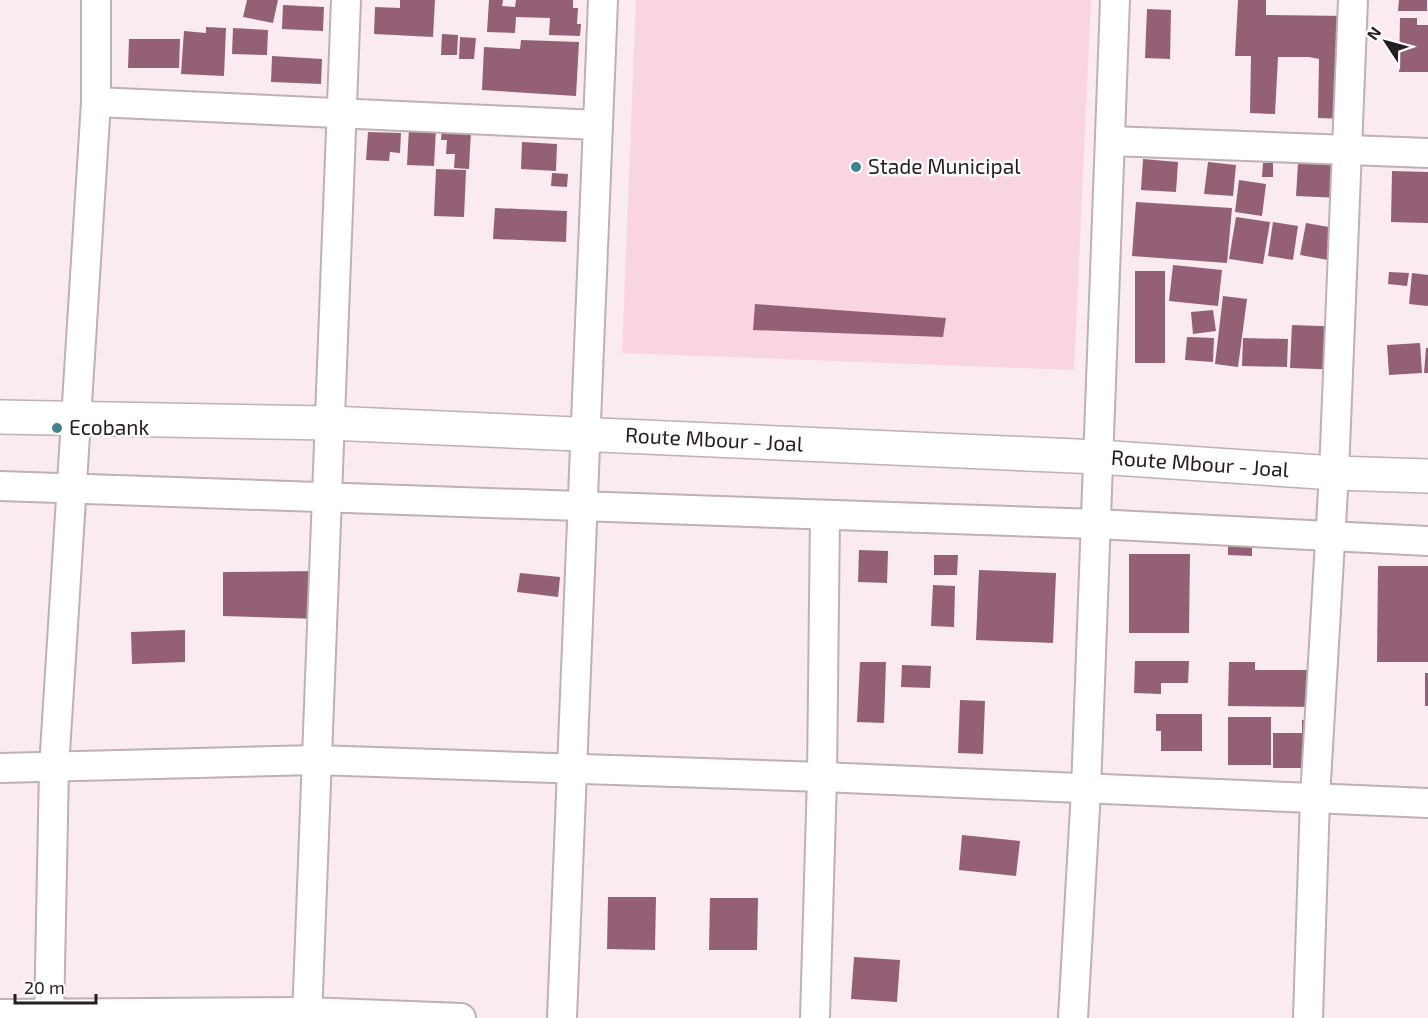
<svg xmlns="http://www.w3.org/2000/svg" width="1428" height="1018" viewBox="0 0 1428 1018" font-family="'Exo 2',sans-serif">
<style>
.green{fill:#f9d5e2}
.building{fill:#946075}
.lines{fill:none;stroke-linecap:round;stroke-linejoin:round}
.minor-casing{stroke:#beb0b5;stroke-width:32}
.major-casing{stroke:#beb0b5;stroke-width:36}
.minor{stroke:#fff;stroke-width:28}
.major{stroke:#fff;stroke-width:33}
.poi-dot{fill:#3e858f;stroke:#fffcfd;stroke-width:2}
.labels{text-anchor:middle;stroke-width:5;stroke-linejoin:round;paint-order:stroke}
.poi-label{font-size:21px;fill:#221d1e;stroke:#fffcfd;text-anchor:start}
.street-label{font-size:21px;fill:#221d1e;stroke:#fffcfd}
</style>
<rect width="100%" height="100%" fill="#faebf0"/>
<path class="green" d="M636 0H1091L1074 370 622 353Z"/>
<g class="building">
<path d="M247 0H278L273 23 243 17Z"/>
<path d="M400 0H435L433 37 374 34 375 7 400 8Z"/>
<path d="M489 0H503L502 6 515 7 516 0H573V8H578L577 24H581L580 36 549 35 550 18 516 17 515 33 487 32Z"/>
<path d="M1238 0H1266V15L1348 16 1346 119 1318 118 1319 59 1309 57H1278L1275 114 1250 113 1251 56H1235Z"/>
<path d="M1399 0H1427V11H1398Z"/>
<path d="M283 5 324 7 323 31 282 29Z"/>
<path d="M1147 9 1171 10 1170 59 1145 58Z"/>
<path d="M1400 18H1417V25H1428V72H1399Z"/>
<path d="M206 27 226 28 224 76 181 74 184 31 206 33Z"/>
<path d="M233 28 268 30 267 55 232 54Z"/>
<path d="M442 34 458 35 457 55H441Z"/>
<path d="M460 37 476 38 474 59H459Z"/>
<path d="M129 39H180L179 68H128Z"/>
<path d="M521 40 579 42 576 96 482 90 484 47 520 49Z"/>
<path d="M272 56 322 59 321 84 271 82Z"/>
<path d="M409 128 436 129 434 166 407 165Z"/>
<path d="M442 128 471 130 469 169 454 168 455 154H446L447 140H441Z"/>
<path d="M368 132 401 133 400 153 390 152 389 161 366 160Z"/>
<path d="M522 142 557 144 556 171 521 169Z"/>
<path d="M1143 159 1178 162 1176 192 1141 190Z"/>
<path d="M1208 162 1236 165 1233 196 1204 194Z"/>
<path d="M1263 163H1273V177H1262Z"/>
<path d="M1298 163 1343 166 1341 198 1296 196Z"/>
<path d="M436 169 466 170 464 217 434 216Z"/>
<path d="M1392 171 1428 172V223L1391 222Z"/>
<path d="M552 173 568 174 567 187 551 186Z"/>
<path d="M1239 180 1266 184 1262 216 1235 212Z"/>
<path d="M1136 202 1232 208 1227 263 1132 256Z"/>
<path d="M495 208 567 211 566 242 493 239Z"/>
<path d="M1236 217 1270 222 1263 264 1229 259Z"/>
<path d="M1273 222 1298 226 1293 260 1268 256Z"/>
<path d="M1306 223 1340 229 1334 261 1300 255Z"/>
<path d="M1173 265 1222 270 1218 306 1169 301Z"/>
<rect x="1135" y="271" width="30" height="92"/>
<path d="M1389 272 1409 273 1407 286 1388 284Z"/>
<path d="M1412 273 1428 275V306L1409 304Z"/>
<path d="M1223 296 1247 299 1238 367 1215 364Z"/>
<path d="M755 304 946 318 943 337 753 330Z"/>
<path d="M1213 310 1216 331 1193 334 1191 312Z"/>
<path d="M1292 325 1347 327 1346 370 1290 368Z"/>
<path d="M1187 337 1214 338 1213 362 1185 360Z"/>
<path d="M1243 338 1288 339 1287 367 1242 366Z"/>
<path d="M1420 343 1422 373 1389 375 1387 345Z"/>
<path d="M1426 348H1428V373H1424Z"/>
<path d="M1228 540H1252V556L1228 555Z"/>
<path d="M859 550 888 551 887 583 858 582Z"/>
<path d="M1129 554H1190L1189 633H1129Z"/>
<path d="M934 555H958L957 575H934Z"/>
<path d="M1378 566H1428V662H1377Z"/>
<path d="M979 570 1056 573 1053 643 976 640Z"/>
<path d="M319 571 320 619 223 616V572Z"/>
<path d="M520 573 560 577 558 597 517 592Z"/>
<path d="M933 585 955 586 954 627 931 626Z"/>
<path d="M185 630V662L132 664 131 632Z"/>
<path d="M1135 661H1189L1188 683H1161V694L1134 693Z"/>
<path d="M860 662H886L884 723 857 722Z"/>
<path d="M1229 662H1255V670H1317V707L1228 706Z"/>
<path d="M902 665 931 666 930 688 901 687Z"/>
<rect x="1425" y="673" width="3" height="33"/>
<path d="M960 700 985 701 983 754 958 753Z"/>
<path d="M1156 714H1202V751H1161V731H1156Z"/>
<rect x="1228" y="717" width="43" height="48"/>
<path d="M1302 720 1314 721V768H1273V733H1302Z"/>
<path d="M962 835 1020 841 1016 876 959 870Z"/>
<path d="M608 897H656L655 950 607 949Z"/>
<path d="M710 898H758L757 950H709Z"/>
<path d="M854 957 900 960 897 1002 851 999Z"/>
</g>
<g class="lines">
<g class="minor-casing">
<g id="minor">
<path d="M96 102 598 125"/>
<path d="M1110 141 1428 153"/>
<path d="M0 486 1096 524 1428 541"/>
<path d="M0 768 316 760 822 777 1428 803"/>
<path d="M0 1014 307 1012 461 1018"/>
<path d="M49 1018 54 768 96 102V0"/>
<path d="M307 1018 346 0"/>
<path d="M562 1018 603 0"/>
<path d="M815 1018 822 777 825 515"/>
<path d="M1073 1018 1086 790 1115 0"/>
<path d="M1308 1018 1315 798 1334 473 1353 0"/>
</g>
</g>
<g class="major-casing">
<path id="major" d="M0 417 329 423 1098 457 1334 473 1428 476"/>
</g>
<use href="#minor" class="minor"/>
<use href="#major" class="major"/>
</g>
<g class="poi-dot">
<circle cx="856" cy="167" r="6"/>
<circle cx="57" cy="428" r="6"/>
</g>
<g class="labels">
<g class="poi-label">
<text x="868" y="174">Stade Municipal</text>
<text x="69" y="435">Ecobank</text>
</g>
<g class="street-label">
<text transform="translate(714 440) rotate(3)" y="7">Route Mbour - Joal</text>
<text transform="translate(1200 464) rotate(4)" y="7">Route Mbour - Joal</text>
</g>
</g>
<g transform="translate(1386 42) rotate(306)" stroke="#fffcfd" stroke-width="4.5" paint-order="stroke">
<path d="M0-4.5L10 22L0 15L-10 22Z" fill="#221d1e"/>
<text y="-9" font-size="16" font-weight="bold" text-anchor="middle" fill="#221d1e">N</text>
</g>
<path d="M15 994v9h81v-9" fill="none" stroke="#221d1e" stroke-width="3"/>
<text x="24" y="994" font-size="18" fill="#221d1e" stroke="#fffcfd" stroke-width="4.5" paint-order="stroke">20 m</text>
</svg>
